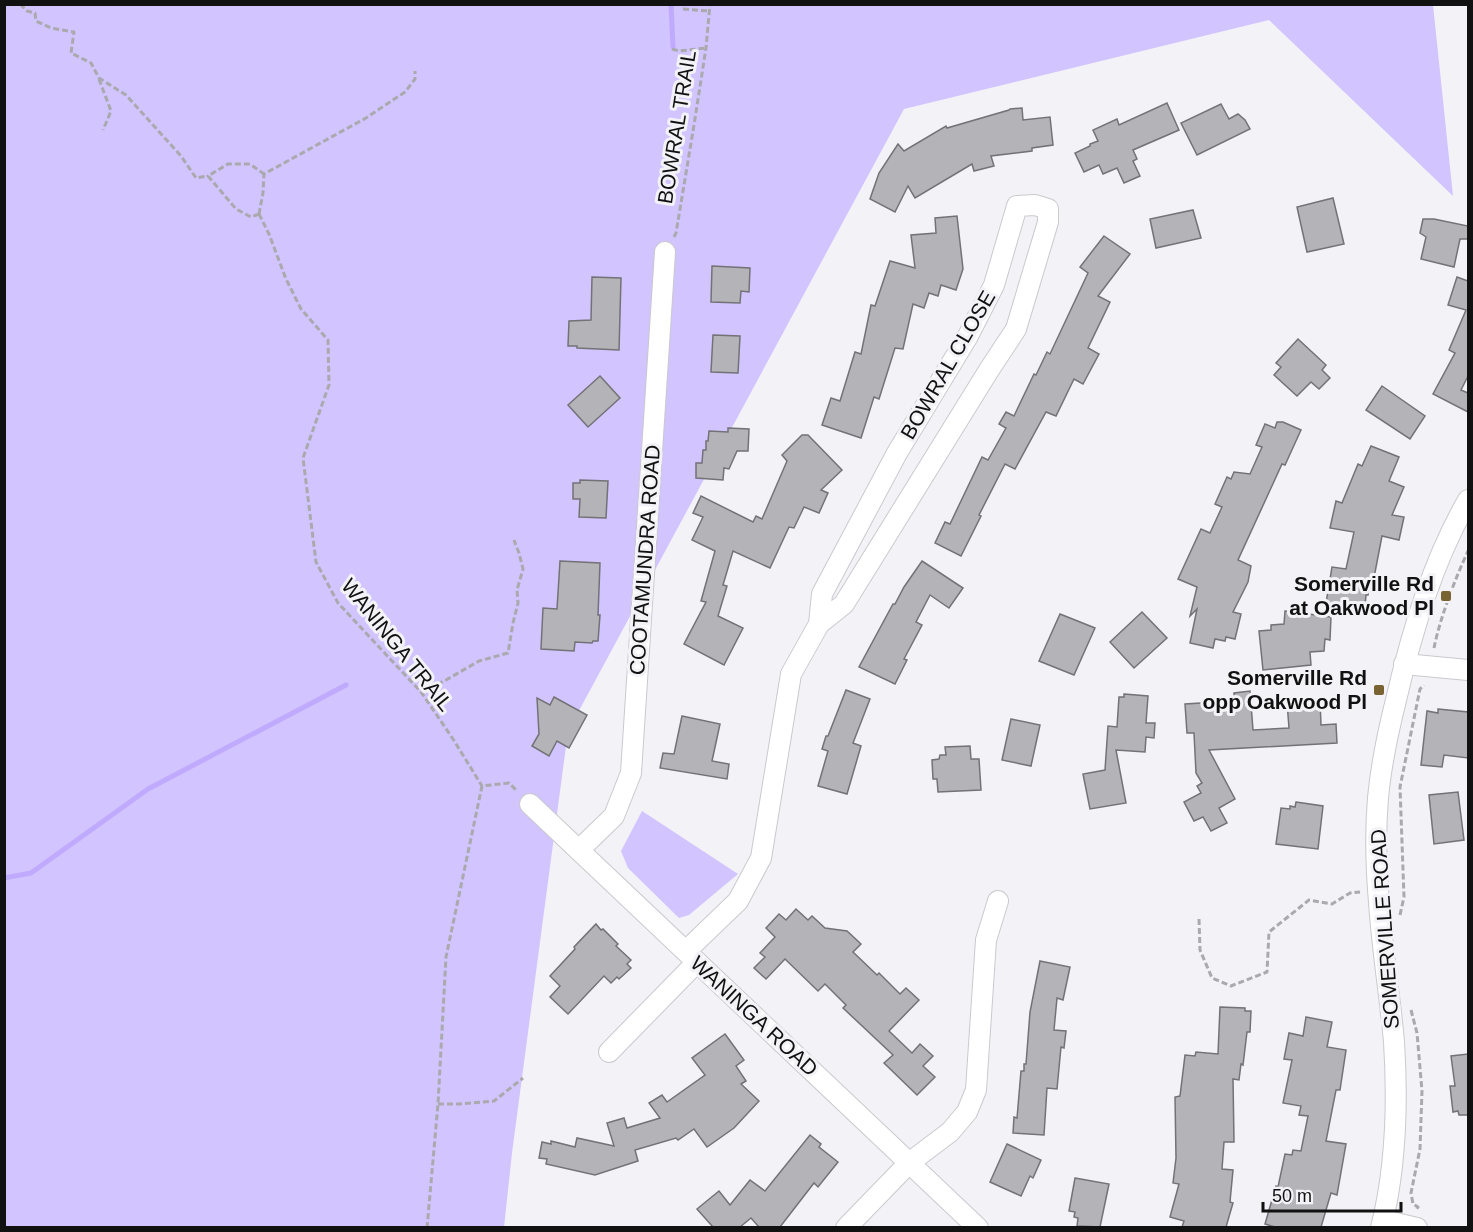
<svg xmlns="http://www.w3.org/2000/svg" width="1473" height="1232" viewBox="0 0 1473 1232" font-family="Helvetica,sans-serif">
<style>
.green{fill:#d2c4fe}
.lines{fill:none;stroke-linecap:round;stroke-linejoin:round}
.stream{stroke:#c0aafe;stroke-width:5}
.building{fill:#b4b3b8;stroke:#737277;stroke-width:1.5}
.street-casing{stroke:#cac9ce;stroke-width:22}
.path{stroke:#aaa9ad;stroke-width:3;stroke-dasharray:6 3;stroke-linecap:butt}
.street{stroke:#fff;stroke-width:20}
.poi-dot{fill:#796333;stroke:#f3f2f7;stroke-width:2}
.labels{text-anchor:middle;stroke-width:6;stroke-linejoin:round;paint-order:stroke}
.street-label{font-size:21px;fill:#111112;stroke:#f3f2f7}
.poi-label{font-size:21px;font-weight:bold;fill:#111112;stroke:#f3f2f7;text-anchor:end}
</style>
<rect width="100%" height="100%" fill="#f3f2f7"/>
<g class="green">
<path d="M5 5H1433L1453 196 1269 20 904 109 568 731 512 1153 504 1227 5 1228Z"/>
<path d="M642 811 738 874 689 915 679 918 628 868 621 851Z"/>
</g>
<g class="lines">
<g class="stream">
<path d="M671 4 673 47"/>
<path d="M4 878 31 873 148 789 346 685"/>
</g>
</g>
<g class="building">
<path d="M1167 103 1179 130 1133 150 1137 159 1133 161 1140 176 1124 183 1117 168 1103 174 1099 165 1084 172 1075 153 1090 146V144L1098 141 1093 130 1117 119 1119 125Z"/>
<path d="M1221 104 1229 119 1238 114 1245 120 1250 129 1197 155 1181 123Z"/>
<path d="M1022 108 1023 120 1050 117 1053 145 1032 148V151L991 156 994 166 974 171 972 164 915 198 908 186 895 212 870 199 879 173 898 144 904 151 946 126 947 128 1009 110 1010 109Z"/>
<path d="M1333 198 1344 244 1307 252 1297 207Z"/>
<path d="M1193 210 1201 238 1156 248 1150 219Z"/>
<path d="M957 216 963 269 956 290 941 285 938 296 929 293 924 308 913 304 903 349 895 348 879 399 874 397 861 438 822 425 831 398 840 401 855 352 861 354 871 305 875 306 890 261 915 268 911 235 936 233 935 218Z"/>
<path d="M1423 219H1434L1468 226V239H1460L1454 267 1421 259 1426 237 1420 233Z"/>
<path d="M1104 236 1130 254 1098 296 1110 302 1088 348 1099 354 1083 384 1074 379 1056 416 1046 412 1015 469 1005 464 979 515 981 516 961 556 935 543 945 522 950 524 982 457 988 460 1006 428 999 424 1006 412 1014 416 1034 374 1036 375 1047 352 1050 354 1088 273 1080 267Z"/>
<path d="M712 266 750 268 749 292 741 291 740 303 711 302Z"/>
<path d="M592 277 621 278 619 350 577 348V346H568L569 321 591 320Z"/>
<path d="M1457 277 1468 281V376L1461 390 1468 393V412L1433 394 1455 353 1449 350 1466 310 1448 305Z"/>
<path d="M713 335 740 336 738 373 711 372Z"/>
<path d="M1298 339 1326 365 1322 370 1330 378 1319 389 1311 382 1297 396 1274 375 1281 367 1276 363Z"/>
<path d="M600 376 620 398 588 427 568 405Z"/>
<path d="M1382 386 1425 416 1410 439 1366 410Z"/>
<path d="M1277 422H1283L1301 430 1285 465 1282 464 1238 560 1251 566 1248 582 1233 612 1241 614 1235 639 1226 637 1225 641 1215 639 1213 648 1190 643 1197 609 1190 616 1197 587 1178 579 1201 529 1210 533 1222 507 1215 504 1227 477 1231 479 1234 472 1250 474 1262 447 1256 445 1265 424 1275 428Z"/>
<path d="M728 428 749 429 748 451H737L729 469 724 468 723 480 696 478V463H702L703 450H706V441H708L709 431 728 432Z"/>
<path d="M802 435H808L842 470 821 490 828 493 819 513 804 507 794 528 789 527 770 568 733 551 723 585 727 586 718 616 743 628 724 665 684 644 706 602 701 601 715 551 692 540 703 517 693 513 701 496 753 522 756 516 762 519 787 461 782 455Z"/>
<path d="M1371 446 1399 457 1389 481 1404 487 1392 515 1404 517 1399 540 1382 536 1372 588H1369L1368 595H1366L1365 606 1360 605 1359 609 1326 603 1332 567 1346 569 1354 532 1330 528 1336 501 1342 503 1358 464 1362 466Z"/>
<path d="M580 480 608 481 606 518 579 517 580 499H573V483H580Z"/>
<path d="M560 561 600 563 598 615H600L598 641H593L592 643 575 642 574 651 541 649 543 608 557 609Z"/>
<path d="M922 561 963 588 949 608 930 595 916 622 922 625 904 659 907 660 895 684 859 667 893 604H895L904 587Z"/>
<path d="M1285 611 1331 617 1330 640 1325 639 1324 651 1310 652 1311 665 1263 670 1259 631 1271 630V625L1284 624Z"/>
<path d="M1142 612 1167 638 1134 668 1110 642Z"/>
<path d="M1060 614 1095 628 1074 675 1039 661Z"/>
<path d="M846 690 870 699 853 743 861 746 847 794 818 786 828 751 822 749 826 736H828Z"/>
<path d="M1250 691 1253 730 1289 728 1287 702 1320 700 1321 725 1336 724 1337 743 1209 750 1235 799 1219 808 1227 823 1211 831 1203 817 1194 821 1184 802 1201 793 1197 786 1202 783 1196 773 1194 733H1187L1185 704 1234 701V693Z"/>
<path d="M1124 694 1148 696 1146 723H1155L1154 738 1146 737 1145 752 1116 750 1126 803 1090 809 1083 774 1105 770 1108 726 1117 727 1119 697H1124Z"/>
<path d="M554 697 587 715 569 748 557 741 549 756 532 746 539 734 537 698 550 705Z"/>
<path d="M1438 709 1468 712V758L1444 755 1442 767 1421 765 1427 711 1438 713Z"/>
<path d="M682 716 720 724 712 761 729 764 727 779 660 768 663 753 674 754Z"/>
<path d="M1011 719 1040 725 1031 766 1002 760Z"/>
<path d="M970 746 971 759H979L981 790 938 792 937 779H933L932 760 939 759 940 755H946L945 747Z"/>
<path d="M1458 792 1464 840 1434 844 1429 795Z"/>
<path d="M1296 802 1323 806 1318 849 1276 844 1281 808 1290 809V806L1295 807Z"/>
<path d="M796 909 808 920 812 916 825 928 847 931 861 944 853 952 877 975 879 973 900 994 906 988 919 1000 889 1031 912 1053 920 1044 933 1056 923 1066 935 1077 917 1095 884 1063 893 1055 843 1008 846 1005 825 984 818 991 785 959 766 979 754 968 765 957 760 953 775 937 766 928 779 914 786 920Z"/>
<path d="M596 924 601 930 603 929 618 944 616 946 631 960 627 964 631 968 619 979 617 977 611 983 604 976 568 1014 550 997 560 986 550 976 575 949 574 947Z"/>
<path d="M1040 961 1070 967 1063 1000 1057 998 1054 1030 1066 1031 1064 1048 1061 1047 1057 1089 1047 1088 1044 1135 1013 1133 1014 1117 1017 1118 1021 1071H1024V1064H1026L1030 1012Z"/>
<path d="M1220 1007 1245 1008V1011H1251L1250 1032H1247L1243 1065 1241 1064 1239 1080 1233 1079 1234 1142H1224L1222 1169 1233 1170 1230 1202 1233 1203 1226 1227H1182L1184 1221 1170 1217 1179 1184 1173 1183 1176 1158 1175 1097 1180 1096 1185 1055 1195 1056 1196 1052 1218 1054Z"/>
<path d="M1306 1017 1332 1022 1327 1047 1346 1050 1340 1090H1336L1326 1141 1346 1144 1337 1195 1331 1193 1321 1227H1275L1265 1224 1276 1186 1278 1187 1285 1154 1292 1155 1293 1150 1301 1151 1308 1116 1299 1115 1301 1106 1283 1103 1292 1060 1284 1059 1289 1033 1303 1036Z"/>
<path d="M725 1034 744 1060 736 1066 746 1081 741 1084 759 1101 734 1128 707 1147 694 1129 678 1140 676 1138 635 1150 638 1161 595 1175 546 1164 547 1159 539 1158 542 1142 551 1144V1141L575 1147 577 1138 614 1146 607 1123 624 1118 627 1128 660 1118 649 1103 662 1095 667 1102 705 1075 692 1058Z"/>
<path d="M1468 1054V1115H1459L1458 1111 1453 1112 1450 1086H1455L1451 1056Z"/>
<path d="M810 1135 821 1144 819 1147 838 1162 818 1187 814 1183 780 1227H759L751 1218 740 1227H713L697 1209 719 1191 730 1205 750 1180 765 1191Z"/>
<path d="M1007 1144 1041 1160 1033 1178 1030 1176 1021 1196 990 1182Z"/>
<path d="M1075 1178 1109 1184 1100 1227 1077 1226 1078 1218 1074 1217 1075 1212 1069 1211Z"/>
</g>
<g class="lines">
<g class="street-casing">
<g id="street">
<path d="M1404 664 1468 670"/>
<path d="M530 804 978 1228"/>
<path d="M579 850 614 816 631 773 665 252"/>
<path d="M686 951 738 901 761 858 791 674 819 624 822 594 897 453 968 336 994 285 1017 206 1035 205 1048 209V222L1016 329 989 370 844 604 819 624"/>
<path d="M609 1052 697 962"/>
<path d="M1383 1220 1417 1228"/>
<path d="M846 1228 909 1163 950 1132 967 1112 976 1090 986 940 998 901"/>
<path d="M1381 1228C1396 1168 1398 1104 1394 1042 1390 996 1382 949 1379 902 1376 868 1375 833 1378 798 1381 765 1388 732 1396 700 1412 631 1433 561 1468 500"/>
</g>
</g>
<g class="path">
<path d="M20 4 27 11 35 13 36 21 51 28 74 32 71 53 91 63 99 78 126 95 181 156 196 178 208 176"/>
<path d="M683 9 709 11"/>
<path d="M672 49 679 51 706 48"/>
<path d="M99 79 111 111 103 130"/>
<path d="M259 214 269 234 286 279 301 309 328 340 329 385 303 458 316 562 338 603 421 692 453 739 482 786"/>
<path d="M259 214 263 193 264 174 366 118 405 92 415 79V71"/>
<path d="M259 214 251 217 236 209 208 176 228 164H250L264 174"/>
<path d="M674 237 676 233 694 125 706 48 710 4"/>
<path d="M1434 648C1440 618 1455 579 1468 551"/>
<path d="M421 692 446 680 479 661 508 653 513 623 518 603 517 590 523 569 519 553 514 540"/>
<path d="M1400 915 1404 897 1400 787 1420 689 1424 685"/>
<path d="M1199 919 1200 950 1212 978 1231 986 1267 972 1269 932 1309 900 1332 904 1350 893 1360 892"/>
<path d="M1411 1010 1417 1033 1422 1091 1420 1149 1411 1193 1413 1204 1418 1207 1416 1210"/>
<path d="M438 1104H459L494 1101 523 1078"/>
<path d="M427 1228 438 1104 446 957 482 786 509 783 517 791"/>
</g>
<use href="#street" class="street"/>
</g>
<g class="poi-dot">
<rect x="1440" y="590" width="12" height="12" rx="3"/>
<rect x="1373" y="684" width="12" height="12" rx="3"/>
</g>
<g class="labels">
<g class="street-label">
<text transform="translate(677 127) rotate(-81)" y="7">BOWRAL TRAIL</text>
<text transform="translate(948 365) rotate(-60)" y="7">BOWRAL CLOSE</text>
<text transform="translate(645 560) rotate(-86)" y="7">COOTAMUNDRA ROAD</text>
<text transform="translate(397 645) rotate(51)" y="7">WANINGA TRAIL</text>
<text transform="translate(1385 929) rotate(-94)" y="7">SOMERVILLE ROAD</text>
<text transform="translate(754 1016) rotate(43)" y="7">WANINGA ROAD</text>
</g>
<g class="poi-label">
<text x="1434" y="591">Somerville Rd<tspan x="1434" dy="24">at Oakwood Pl</tspan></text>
<text x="1367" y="685">Somerville Rd<tspan x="1367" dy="24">opp Oakwood Pl</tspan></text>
</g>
</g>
<rect width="1473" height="1232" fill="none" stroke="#111112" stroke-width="12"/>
<path d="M1263 1202v9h138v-9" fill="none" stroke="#111112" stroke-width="3"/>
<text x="1272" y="1202" font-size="18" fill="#111112" stroke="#f3f2f7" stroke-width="4.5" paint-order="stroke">50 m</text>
</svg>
